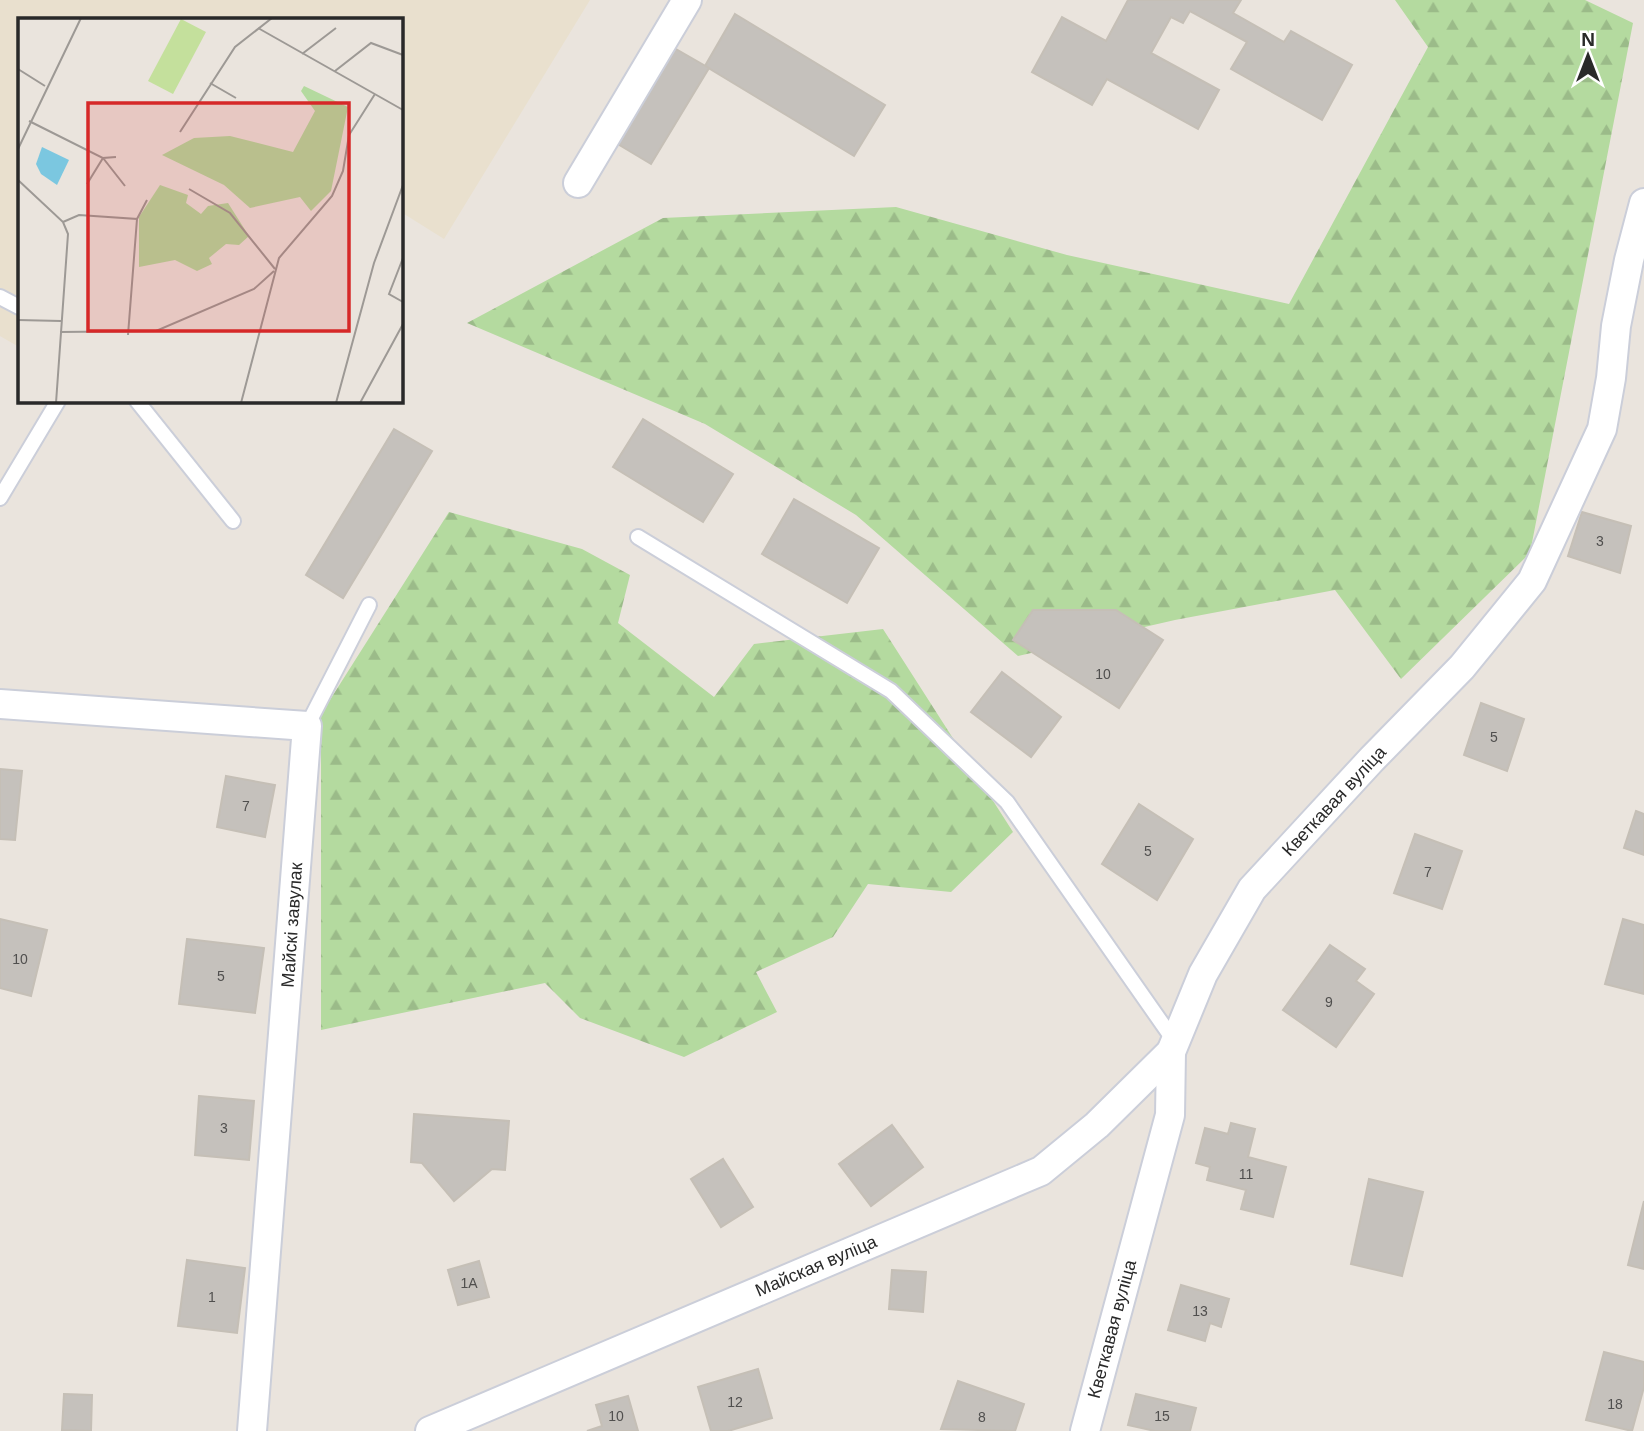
<svg xmlns="http://www.w3.org/2000/svg" width="1644" height="1431" viewBox="0 0 1644 1431" font-family="Arial,sans-serif">
<style>
.education{fill:#e9e0ce}
.forest{fill:url(#forest-firs)}
.building{fill:#c5c1bc;stroke:#c5bfb6;stroke-width:2}
.lines{fill:none;stroke-linecap:round;stroke-linejoin:round}
.lane-casing{stroke:#cbced9;stroke-width:18}
.street-casing{stroke:#cbced9;stroke-width:32}
.lane{stroke:#fff;stroke-width:14}
.street{stroke:#fff;stroke-width:28}
.labels{text-anchor:middle;stroke-width:5;stroke-linejoin:round;paint-order:stroke}
.number-label{font-size:14px;fill:#504f4e}
.street-label{font-size:18px;fill:#292929;stroke:#fff}
.inset-road{fill:none;stroke:#9d9995;stroke-width:2}
.view{fill:#d62828;fill-opacity:0.15;stroke:#d62828;stroke-width:3.5}
.inset-edge{fill:none;stroke:#292929;stroke-width:3.5}
</style>
<defs>
<pattern id="forest-firs" width="22" height="20" patternUnits="userSpaceOnUse" patternTransform="scale(1.75)"><rect width="22" height="20" fill="#b4da9f"/><path d="M5 1l3.5 6h-7zM16 11l3.5 6h-7z" fill="#9bbb89"/></pattern>
</defs>
<rect width="100%" height="100%" fill="#eae4dd"/>
<path class="education" d="M0 0H590L444 239 401 212V19H19V347L0 336Z"/>
<g class="forest">
<path d="M1395 0H1585L1633 23 1530 553 1401 679 1335 590 1175 620 1018 656 856 515 705 424 467 323 663 218 896 207 1067 255 1289 304 1428 47Z"/>
<path d="M449 512 582 549 630 575 618 623 714 697 754 644 883 629 1013 832 951 892 868 884 833 937 756 972 777 1012 684 1057 580 1018 545 983 321 1030V714Z"/>
</g>
<g class="building">
<path d="M1128 0H1241L1233 13 1284 42 1291 31 1352 65 1322 120 1231 69 1247 42 1190 11 1183 23 1171 17 1151 53 1219 90 1198 129 1107 79 1092 105 1032 72 1062 17 1106 41Z"/>
<path d="M735 14 885 105 854 156 705 66Z"/>
<path d="M669 45 709 68 651 164 611 140Z"/>
<path d="M643 419 733 474 703 522 613 467Z"/>
<path d="M394 429 432 451 343 598 306 575Z"/>
<path d="M794 499 879 548 847 603 762 554Z"/>
<path d="M1582 512 1631 526 1620 573 1568 556Z"/>
<path d="M1033 610H1116L1163 640 1119 708 1013 640Z"/>
<path d="M1002 672 1061 717 1031 757 971 712Z"/>
<path d="M1481 703 1524 719 1507 771 1464 755Z"/>
<path d="M0 769 22 771 15 840 0 839Z"/>
<path d="M226 776 275 785 265 837 217 827Z"/>
<path d="M1139 804 1193 839 1157 900 1102 864Z"/>
<path d="M1636 811 1644 814V855L1624 848Z"/>
<path d="M1415 834 1462 851 1442 909 1394 893Z"/>
<path d="M0 919 47 930 31 996 0 988Z"/>
<path d="M1623 919 1644 925V994L1605 984Z"/>
<path d="M187 939 264 948 255 1013 179 1004Z"/>
<path d="M1330 945 1365 969 1356 981 1374 994 1336 1047 1283 1010Z"/>
<path d="M199 1096 254 1101 249 1160 195 1155Z"/>
<path d="M414 1114 509 1121 505 1170 492 1169 454 1201 422 1163 411 1162Z"/>
<path d="M1231 1123 1255 1129 1248 1157 1286 1167 1273 1217 1241 1209 1246 1190 1207 1180 1210 1167 1196 1163 1205 1128 1228 1134Z"/>
<path d="M892 1125 923 1167 871 1206 839 1164Z"/>
<path d="M723 1159 753 1207 721 1227 691 1179Z"/>
<path d="M1369 1179 1423 1192 1402 1276 1351 1264Z"/>
<path d="M1644 1201V1269L1628 1265Z"/>
<path d="M187 1260 245 1268 237 1333 178 1326Z"/>
<path d="M479 1261 489 1297 458 1305 448 1270Z"/>
<path d="M892 1270 926 1272 923 1312 889 1309Z"/>
<path d="M1181 1285 1229 1299 1221 1327 1210 1323 1205 1341 1168 1330Z"/>
<path d="M1604 1352 1644 1362V1387L1632 1431 1586 1420Z"/>
<path d="M758 1369 772 1418 728 1431H711L698 1387Z"/>
<path d="M958 1381 1024 1404 1015 1431 941 1429Z"/>
<path d="M64 1394 92 1395 91 1431 62 1430Z"/>
<path d="M1136 1394 1196 1408 1190 1431H1155L1128 1425Z"/>
<path d="M628 1396 638 1431H587L602 1426 596 1405Z"/>
</g>
<g class="lines">
<g class="lane-casing">
<g id="lane">
<path d="M0 297 19 307"/>
<path d="M137 401 233 521"/>
<path d="M0 498 58 401"/>
<path d="M638 537 891 691 1007 802 1175 1042"/>
<path d="M307 726 369 605"/>
</g>
</g>
<g class="street-casing">
<g id="street">
<path d="M578 183 687 0"/>
<path d="M0 704 307 726 252 1431"/>
<path d="M430 1431 1041 1171 1097 1125 1171 1052"/>
<path d="M1085 1431 1170 1115 1171 1052 1203 974 1252 889 1372 759 1462 667 1532 581 1602 429 1611 378 1616 326 1629 260 1644 203"/>
</g>
</g>
<use href="#lane" class="lane"/>
<use href="#street" class="street"/>
</g>
<g class="labels">
<g class="number-label">
<text x="1600" y="546">3</text>
<text x="1103" y="679">10</text>
<text x="1494" y="742">5</text>
<text x="246" y="811">7</text>
<text x="1148" y="856">5</text>
<text x="1428" y="877">7</text>
<text x="20" y="964">10</text>
<text x="221" y="981">5</text>
<text x="1329" y="1007">9</text>
<text x="224" y="1133">3</text>
<text x="1246" y="1179">11</text>
<text x="469" y="1288">1А</text>
<text x="212" y="1302">1</text>
<text x="1200" y="1316">13</text>
<text x="735" y="1407">12</text>
<text x="1615" y="1409">18</text>
<text x="616" y="1421">10</text>
<text x="1162" y="1421">15</text>
<text x="982" y="1422">8</text>
</g>
<g class="street-label">
<text transform="translate(1334 801) rotate(-47)" y="6">Кветкавая вуліца</text>
<text transform="translate(292 925) rotate(-86)" y="6">Майскі завулак</text>
<text transform="translate(816 1266) rotate(-23)" y="6">Майская вуліца</text>
<text transform="translate(1112 1329) rotate(-75)" y="6">Кветкавая вуліца</text>
</g>
</g>
<g transform="translate(18 18)">
<rect width="385" height="385" fill="#eae4dd"/>
<path d="M286 68 330 89 313 173 293 193 282 179 232 190 206 167 144 137 176 120 212 118 275 134 297 93 283 73ZM142 167 170 177 168 185 183 196 190 188 210 185 231 218 221 227 208 226 191 240 194 246 179 253 157 242 121 249V199Z" fill="#b4da9f"/>
<path d="M163 1 188 14 155 76 130 63Z" fill="#c4e09c"/>
<path d="M24 129 51 142 39 167 23 156 18 146Z" fill="#7bc7e0"/>
<path class="inset-road" d="M240 10 385 92M284 36 318 10M0 51 27 68M317 53 353 25 385 37M192 65 218 80M11 103 85 140 107 168M162 114 217 29 254 0M0 131 63 0M0 162 45 204 50 216 38 385M69 166 85 140 98 139M171 171 212 195 257 251M119 201 129 182M45 204 61 197 119 201 110 317M385 240 371 276 385 284M0 302 43 303M42 314 138 313 236 271 256 253M223 385 261 240 314 178 325 153 331 117 357 76M318 385 356 245 385 167M342 385 385 306"/>
<path class="view" d="M70 85H331V313H70Z"/>
<rect width="385" height="385" class="inset-edge"/>
</g>
<g transform="translate(1588 56)" stroke="#ffffff" stroke-width="5" paint-order="stroke">
<path d="M0-5L12 26L0 18L-12 26Z" fill="#292929"/>
<text y="-10" font-size="19" font-weight="bold" text-anchor="middle" fill="#292929">N</text>
</g>
</svg>
